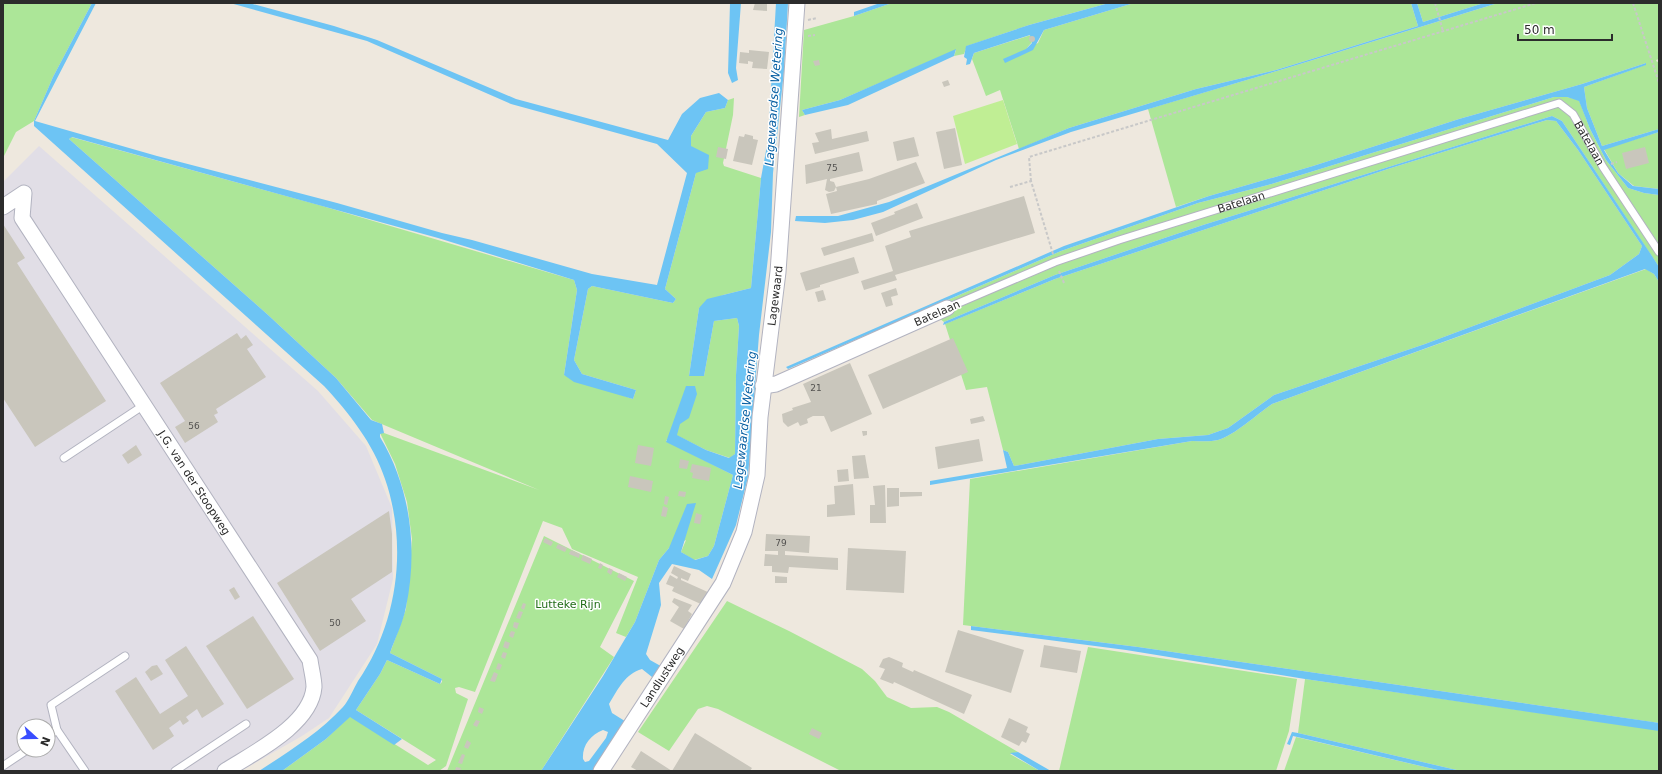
<svg xmlns="http://www.w3.org/2000/svg" width="1662" height="774" viewBox="0 0 1662 774" font-family="'DejaVu Sans',sans-serif">
<style>
.industrial{fill:#e1dee6;fill-rule:evenodd}
.green{fill:#ace698}
.pitch{fill:#c0ee94}
.water{fill:#6dc4f4;fill-rule:evenodd}
.building{fill:#c9c6bc}
.lines{fill:none;stroke-linecap:round;stroke-linejoin:round}
.service-casing{stroke:#b2b3c0;stroke-width:9}
.minor-casing{stroke:#b2b3c0;stroke-width:17}
.path{stroke:#c8c8c8;stroke-width:2;stroke-dasharray:3 2;stroke-linecap:butt}
.service{stroke:#fff;stroke-width:7}
.minor{stroke:#fff;stroke-width:15}
.labels{text-anchor:middle;stroke-width:3;stroke-linejoin:round;paint-order:stroke}
.number-label{font-size:9px;fill:#535250}
.street-label{font-size:11px;fill:#2c2c2c;stroke:#fff}
.park-label{font-size:11px;fill:#226d18;stroke:#fff}
.water-label{font-size:12px;font-style:italic;fill:#0860a3;stroke:#fff}
</style>
<rect width="100%" height="100%" fill="#eee8de"/>
<path class="industrial" d="M39 146 318 391 366 446 392 508 393 579 377 644 329 718 302 736 241 771H3V182ZM24 726H48V750H24Z"/>
<g class="green">
<path d="M3 3H92L53 77 34 121 16 132 3 158Z"/>
<path d="M892 3H1109L1029 25 967 46 964 54 954 56 956 50 840 100 802 110 805 115 799 117 804 30 854 16Z"/>
<path d="M1134 3H1411L1418 26 1276 70 1196 89 1069 128 1019 149 1000 90 986 96 972 59 974 53 1031 35 1032 42 1026 49 1003 59 1038 43 1044 30Z"/>
<path d="M1417 3H1484L1423 22Z"/>
<path d="M1498 3H1659V59L1656 60 1657 62 1659 61V129L1602 146 1587 108 1584 87 1645 65 1646 63 1582 84 1459 119 1313 166 1209 196 1176 207 1148 109 1287 68Z"/>
<path d="M1554 97H1567L1579 100 1590 129 1606 160 1628 188 1644 193 1659 195V267L1562 121 1552 116 1203 225 1055 275 944 322 927 309 1061 251 1198 203 1268 185Z"/>
<path d="M734 98 733 115 723 163 724 166 761 178 751 288 723 295 699 308 689 376H704L714 321 737 318 739 326 736 375 735 454 730 458 706 450 676 435 679 424 697 395 666 441 733 475 714 546 708 556 694 560 681 552 686 540 669 548 659 560 635 622 626 637 616 633 638 577 572 549 562 528 543 521 475 692 459 687 455 688 456 693 468 699 446 766 439 771H282L326 739 350 716 428 765 436 760 356 710 380 674 387 660 440 684 442 682V679L390 653 406 609 412 539 407 502 395 464 380 433H384L539 490 372 420 336 378 267 314 69 139 71 137 319 205 574 280 577 290 564 375 633 399 636 390 582 374 574 360 588 289 592 286 673 303 676 299 665 289 696 173 691 146V136L706 112 725 108 728 100Z"/>
<path d="M1547 120 1556 121 1578 150 1642 246 1639 254 1610 275 1425 344 1274 395 1228 428 1208 435 1158 439 1014 466 1008 452 1003 450 987 387 966 390 945 324 1055 279 1391 168Z"/>
<path d="M1659 132V189L1634 186 1618 173 1604 149Z"/>
<path d="M1646 269 1654 274 1659 282V723L1138 647 963 625 970 479 1192 441C1200 441 1210 442 1218 440 1235 435 1256 415 1272 404Z"/>
<path d="M544 536 634 581 600 647 614 657 541 771H447Z"/>
<path d="M727 601 789 631 862 669 875 681 887 697 911 708 937 707 949 712 1018 752 1010 754 1040 771H841L718 709 707 706 698 709 669 751 638 732Z"/>
<path d="M1088 647 1297 679 1289 731 1276 771H1059Z"/>
<path d="M1305 679 1658 730 1659 731V771H1461L1298 733Z"/>
<path d="M1296 737 1442 771H1284Z"/>
</g>
<path class="pitch" d="M1003 100 1017 144 965 164 953 116Z"/>
<g class="water">
<path d="M92 3H96L35 121 157 156 337 203 442 233 472 240 592 274 657 285 687 173 657 144 511 104 367 41 230 3H249L334 26 377 40 516 99 668 140 682 114 700 98 719 93 728 100 725 108 706 112 691 136V146L709 155 708 169 696 173 665 289 676 299 673 303 592 286 588 289 574 360 582 374 636 390 633 399 574 382 564 375 577 290 574 280 438 238 72 137 69 139 267 314 336 378 371 420 382 424 384 433 380 434V437C411 488 418 550 406 607 403 623 395 638 390 653L442 679 440 684 387 660 380 674 356 710 402 739 394 745 350 717 326 739 282 771H259C288 752 319 733 343 707 348 702 354 688 358 681 398 623 408 545 385 479 373 443 349 413 324 386L34 126V121L53 77Z"/>
<path d="M730 3H741L736 68 738 80 732 83 728 73Z"/>
<path d="M776 3H788L784 71 773 173 771 232 759 335 748 477 736 525 712 579 699 570 672 564 659 583 661 605 646 654 650 660 666 669 657 681 642 669C625 674 618 689 609 704L612 713 628 723 594 771H541L603 676 635 622 659 560 669 548 687 504 696 503 681 552 695 560 708 556 714 546 733 475 666 442 686 386H695L697 394 689 418 680 424 677 435 706 450 729 458 735 454 736 375 739 326 737 318 714 321 704 376H689L699 308 707 299 751 288 761 178 768 140ZM603 730 608 732 606 738 589 761 585 762 583 759C582 746 590 735 603 730Z"/>
<path d="M880 3H892L854 16V12Z"/>
<path d="M1109 3H1134L1044 30 1033 50 1005 63 1003 59 1026 49 1032 43 1030 35 974 53 970 64 966 65 967 59 964 57 966 46 1029 25Z"/>
<path d="M1411 3H1417L1423 22 1484 3H1498L1287 68 1071 132 996 160 883 212 853 220 825 223 795 221 796 216H838L889 202 1069 128 1196 89 1276 70 1418 26Z"/>
<path d="M956 49 954 56 848 105 805 115 802 110 840 100Z"/>
<path d="M1646 63V65L1584 87 1587 108 1602 146 1659 129V132L1604 150 1618 173 1633 186 1659 189V195L1644 193 1628 188 1606 160 1590 129 1579 101 1567 97H1554L1268 185 1198 203 1061 251 788 369 786 367 1064 246 1209 196 1313 166 1459 119 1582 84Z"/>
<path d="M1552 116 1562 121 1652 256 1659 267V282L1654 274 1645 269 1272 404C1256 415 1235 435 1218 440 1210 442 1200 441 1192 441L930 485V481L1007 468 1003 450 1008 452 1014 466 1158 439 1208 435 1228 428 1274 395 1425 344 1610 275 1639 254 1642 246 1578 150 1556 121 1547 120 1391 168 1055 279 943 325 944 322 1055 275 1203 225Z"/>
<path d="M971 626 1138 647 1653 722 1659 723V731L1305 679 1126 650 971 630Z"/>
<path d="M1292 732 1298 733 1461 771H1442L1293 736 1290 745 1287 744Z"/>
<path d="M1018 752 1051 771H1040L1010 753Z"/>
</g>
<g class="building">
<path d="M755 3 767 4V11L753 10Z"/>
<circle cx="1032" cy="39" r="3"/>
<path d="M749 50 769 52 767 69 752 68 753 62 748 61V64L739 63 740 52 749 53Z"/>
<path d="M819 60 820 65 815 66 813 61Z"/>
<path d="M948 80 950 85 944 87 942 82Z"/>
<path d="M955 128 962 165 944 169 936 132Z"/>
<path d="M831 129 832 139 867 131 869 141 815 154 812 143 819 142 815 133Z"/>
<path d="M745 134 753 136V139L758 140 752 165 733 161 739 136 744 137Z"/>
<path d="M914 137 919 156 897 161 893 142Z"/>
<path d="M718 147 728 149 726 159 716 157Z"/>
<path d="M1645 147 1649 163 1626 169 1622 153Z"/>
<path d="M859 152 863 171 830 179V181L834 182 836 187 834 191 829 192 825 190 827 179 806 184 805 165Z"/>
<path d="M916 162 925 183 877 201V204L831 214 826 194 837 191 836 187 869 179Z"/>
<path d="M1024 196 1035 233 895 275 897 280 864 290 861 281 893 271 885 246 911 237 909 231Z"/>
<path d="M917 203 923 218 876 236 871 223 895 214 894 212Z"/>
<path d="M3 224 25 258 17 263 106 401 35 447 3 398Z"/>
<path d="M872 233 874 241 824 256 821 248Z"/>
<path d="M854 257 859 273 820 285V287L806 291 800 273Z"/>
<path d="M896 288 898 295 891 297 893 305 886 307 881 293Z"/>
<path d="M823 290 826 300 818 302 815 292Z"/>
<path d="M237 333 241 339 246 335 253 345 247 349 266 377 216 409 218 413 214 415 218 422 185 443 175 427 185 421 160 383Z"/>
<path d="M953 338 968 372 883 409 868 375Z"/>
<path d="M850 363 872 414 831 432 824 416H813L807 419 808 423 800 426 798 422 788 427 783 422 782 414 793 410 792 408 811 402 803 384Z"/>
<path d="M983 416 985 421 971 424 970 419Z"/>
<path d="M862 431H867V435L863 436Z"/>
<path d="M979 439 983 461 938 469 935 447Z"/>
<path d="M136 445 142 455 128 464 122 455Z"/>
<path d="M638 445 654 448 651 466 635 463Z"/>
<path d="M865 455 869 478 854 479 852 456Z"/>
<path d="M680 459 689 461 687 469 679 468Z"/>
<path d="M692 464 711 468 709 481 692 478 693 473 690 472Z"/>
<path d="M848 469 849 481 838 482 837 470Z"/>
<path d="M630 476 653 481 651 492 628 487Z"/>
<path d="M853 484 855 515 827 517V505L835 504 834 486Z"/>
<path d="M885 485 886 523H870V505H875L873 486Z"/>
<path d="M887 488H899V506L887 507Z"/>
<path d="M679 491 686 492 685 497 678 496Z"/>
<path d="M900 492H922V496L900 497Z"/>
<path d="M665 496 669 497 667 505 664 504Z"/>
<path d="M663 506 668 508 666 517 661 516Z"/>
<path d="M389 511 392 534V572L351 599 366 621 320 651 277 583Z"/>
<path d="M696 513 702 515 700 524 694 523Z"/>
<path d="M766 534 810 536 809 553 785 551V555L838 558V570L789 567 788 573 772 572V566H764L765 554 778 555V551H765Z"/>
<path d="M545 538 553 542 551 546 543 542Z"/>
<path d="M558 544 567 548 565 552 556 548Z"/>
<path d="M848 548 906 551 904 593 846 590Z"/>
<path d="M571 550 580 554 579 558 569 554Z"/>
<path d="M583 555 592 559 590 564 581 560Z"/>
<path d="M600 563 603 565 601 569 598 568Z"/>
<path d="M674 566 691 574 688 581 681 578V580L710 593 703 605 672 591 674 587 666 584 670 575 677 579 678 577 671 573Z"/>
<path d="M609 568 613 570 611 575 607 572Z"/>
<path d="M619 573 627 577 625 581 617 577Z"/>
<path d="M775 576 787 577V583H775Z"/>
<path d="M234 587 240 597 235 600 229 590Z"/>
<path d="M674 598 692 605 688 611 692 614 684 629 670 621 679 607 672 602Z"/>
<path d="M523 603 526 604 524 610 521 608Z"/>
<path d="M519 611 523 612 520 619 516 618Z"/>
<path d="M253 616 294 679 247 709 206 646Z"/>
<path d="M514 622 519 623 517 629 513 627Z"/>
<path d="M958 630 1024 650 1011 693 945 672Z"/>
<path d="M511 631 515 632 513 638 509 636Z"/>
<path d="M505 641 510 643 508 649 503 647Z"/>
<path d="M1044 645 1081 651 1077 673 1040 667Z"/>
<path d="M186 646 224 704 202 718 197 709 186 717 189 721 183 725 180 720 169 728 174 736 153 750 115 691 136 677 160 714 188 696 165 660Z"/>
<path d="M503 652 507 653 505 659 501 657Z"/>
<path d="M889 657 903 663 902 667 913 672 914 670 972 695 964 714 894 682 893 684 880 679 885 669 879 667 883 659Z"/>
<path d="M498 663 502 665 500 670 496 669Z"/>
<path d="M157 665 163 674 151 681 145 672 152 666Z"/>
<path d="M494 672 498 674 495 682 490 681Z"/>
<path d="M479 707 484 709 482 714 478 712Z"/>
<path d="M1009 718 1028 727 1026 732 1030 734 1026 743 1022 741 1019 746 1001 737Z"/>
<path d="M476 720 480 721 477 727 473 725Z"/>
<path d="M812 728 822 733 819 739 809 734Z"/>
<path d="M695 733 752 768 750 771H638L631 767 641 751 672 771Z"/>
<path d="M467 740 471 743 468 749 464 747Z"/>
<path d="M462 754 465 755 462 764 458 763Z"/>
<path d="M456 767 461 768 460 771H455Z"/>
</g>
<g class="lines">
<g class="service-casing">
<g id="service">
<path id="s1" d="M947 308 1055 262 1119 240 1559 103 1573 114 1603 167 1659 252"/>
<path d="M64 458 144 405"/>
<path d="M57 730 51 705 125 656"/>
<path d="M48 736 57 730 85 771"/>
<path d="M3 766 27 750"/>
<path d="M175 771 246 724"/>
</g>
</g>
<g class="minor-casing">
<g id="minor">
<path id="s2" d="M3 207 24 193 22 218 310 660C311 668 314 679 314 687 311 725 253 753 225 771"/>
<path d="M763 386 776 384 947 308"/>
<path id="s3" d="M601 771 723 583 744 532 757 475 760 417 778 272 797 3"/>
</g>
</g>
<g class="path">
<path d="M1435 3 1443 31"/>
<path d="M1633 3 1659 83"/>
<path d="M808 20 817 18"/>
<path d="M808 36 815 35"/>
<path d="M1611 164 1617 162"/>
<path d="M1031 181 1029 157 1536 3"/>
<path d="M1010 187 1031 181 1053 254"/>
<path d="M1059 271 1064 283"/>
</g>
<use href="#service" class="service"/>
<use href="#minor" class="minor"/>
</g>
<g class="labels">
<g class="number-label">
<text x="832" y="171">75</text>
<text x="816" y="391">21</text>
<text x="194" y="429">56</text>
<text x="781" y="546">79</text>
<text x="335" y="626">50</text>
</g>
<g class="street-label">
<text dy="4" stroke="none"><textPath href="#s1" startOffset="697">Batelaan</textPath></text>
<text dy="4" stroke="none"><textPath href="#s1" startOffset="313">Batelaan</textPath></text>
<text dy="4" stroke="none"><textPath href="#s3" startOffset="518">Lagewaard</textPath></text>
<text transform="translate(937 313) rotate(-24)" y="4">Batelaan</text>
<text dy="4" stroke="none"><textPath href="#s2" startOffset="366">J.G. van der Stoopweg</textPath></text>
<text dy="4" stroke="none"><textPath href="#s3" startOffset="112">Landlustweg</textPath></text>
</g>
<g class="park-label">
<text x="568" y="608">Lutteke Rijn</text>
</g>
<g class="water-label">
<text transform="translate(774 97) rotate(-86)" y="4">Lagewaardse Wetering</text>
<text transform="translate(745 420) rotate(-84)" y="4">Lagewaardse Wetering</text>
</g>
</g>
<rect width="1662" height="774" fill="none" stroke="#2c2c2c" stroke-width="8"/>
<g transform="translate(36 738) rotate(111)"><circle r="19" fill="#ffffff" stroke="#ababab"/>
<path d="M0-3L7 15L0 10L-7 15Z" fill="#394dff"/>
<text y="-6" font-size="11" font-weight="bold" text-anchor="middle" fill="#2c2c2c">N</text>
</g>
<path d="M1518 34v6h94v-6" fill="none" stroke="#2c2c2c" stroke-width="2"/>
<text x="1524" y="34" font-size="12" fill="#2c2c2c" stroke="#ffffff" stroke-width="3" paint-order="stroke">50 m</text>
</svg>
